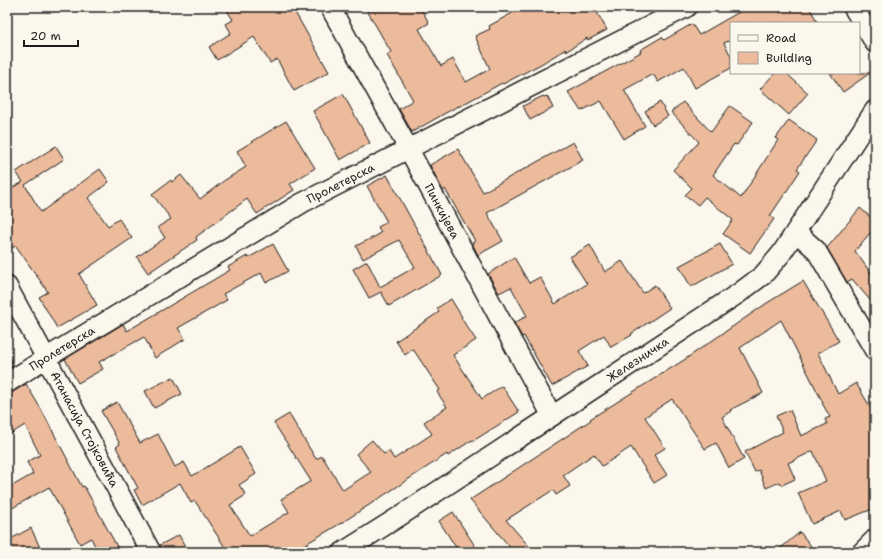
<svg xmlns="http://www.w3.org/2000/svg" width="882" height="559" viewBox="0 0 882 559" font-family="'Shantell Sans',sans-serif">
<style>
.building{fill:#ecbb9c;stroke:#1c1c1c}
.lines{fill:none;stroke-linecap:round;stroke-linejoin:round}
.street-casing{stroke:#1c1c1c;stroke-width:22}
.street{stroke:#fbf7ec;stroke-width:19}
.labels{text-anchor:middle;stroke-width:3.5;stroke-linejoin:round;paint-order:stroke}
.street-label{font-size:12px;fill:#1c1c1c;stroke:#fbf7ec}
</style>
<rect width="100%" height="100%" fill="#fbf7ec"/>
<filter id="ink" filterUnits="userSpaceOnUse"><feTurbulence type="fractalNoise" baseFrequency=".025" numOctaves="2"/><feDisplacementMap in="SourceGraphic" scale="8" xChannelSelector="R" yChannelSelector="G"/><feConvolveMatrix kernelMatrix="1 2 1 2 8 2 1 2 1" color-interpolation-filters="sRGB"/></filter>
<g filter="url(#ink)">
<g class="building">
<path d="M225 7H292L329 72 294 91 277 59 270 63 254 37 217 60 209 47 231 33 226 24 233 20Z"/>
<path d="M365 7H420L429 23 419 29 441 66 453 59 466 82 490 69 475 36 490 29 489 26 523 7H594L607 30 588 40 587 38 567 51 566 49 541 64 503 84 502 83 458 107V106L412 132 399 109 413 100 387 55 391 52Z"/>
<path d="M748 7H777L780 13 790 7H809L818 23H731V40L724 43 731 56V68L695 88 684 67 658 82 653 74 624 90 645 126 624 139 601 101 581 111 568 92 641 52 640 50 662 37 664 40 692 24 699 35Z"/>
<path d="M775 73H786L808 93 789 115 760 89Z"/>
<path d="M830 73H870L843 92Z"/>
<path d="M343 94 370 143 340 160 313 111Z"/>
<path d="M543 96 544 97 547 96 553 108 530 120 523 106Z"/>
<path d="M660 102 668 116 653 125 645 111Z"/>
<path d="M683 102 711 132 730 106 753 122 737 145 734 144 713 175 741 198 778 140 776 138 789 120 817 140 797 169 800 171 770 216 774 219 750 253 723 234 733 220 705 197 698 205 685 195 692 188 673 170 699 142 671 112Z"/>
<path d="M286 121 315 168 290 184 294 190 257 214 247 199 196 237 197 240 148 273 137 257 165 238 158 227 171 219 152 194 171 180 172 182 181 175 200 199 225 180 246 167 237 151Z"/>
<path d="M573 142 583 160 487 213 503 241 478 255 472 243 475 241 445 189 443 191 430 165 458 149 483 192Z"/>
<path d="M56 146 64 159 25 185 41 212 100 169 109 182 88 198 108 226 119 219 132 238 79 274 97 305 57 328 39 297 48 292 16 246 11 248 7 240V191L23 182 16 172Z"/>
<path d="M387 175 442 275 389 306 381 292 369 298 353 269 367 261 380 287 415 267 399 240 363 259 356 246 378 235V234L381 232 378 227 387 222 367 186Z"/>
<path d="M860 208 875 221V227L855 251 875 279V306L852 279 847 282 827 248Z"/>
<path d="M273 244 288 271 266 283 261 273 223 294 227 300 178 328 185 339 155 358 144 337 99 362 103 369 78 383 65 359 123 324 127 331 230 270 228 267 247 256 248 258Z"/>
<path d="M720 244 732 264 691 287 679 266Z"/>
<path d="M590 245 605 272 622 261 643 293 655 285 670 308 631 334 632 335 611 347 604 335 579 351 588 366 552 386 524 336 522 337 514 323 527 316 511 287 499 293 488 274 514 257 529 283 540 277 555 304 587 284 570 257Z"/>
<path d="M803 281 839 341 818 353 838 394 856 383 875 415V508L845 520 841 511 812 524 798 493 826 481 813 451 788 463 795 479 782 485 780 482 766 488 759 470 755 472 745 452 783 432 776 416 790 410 801 436 827 424 825 419 830 417 822 403H823L781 320 740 348 763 393 730 410 731 411 722 417 744 459 729 468 716 443 705 449 672 399 645 417 665 448 654 455 667 475 654 483 631 447 602 466 594 454 563 475 570 486 556 495 553 490 506 520 534 552H514L470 500 591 420 590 419 684 360 767 303Z"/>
<path d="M451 299 462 317 461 318 476 340 453 355 482 399 502 386 519 412 473 441 472 440 448 456 447 454 343 522 292 552H228L195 501 191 503 180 483 142 505 134 490 138 488 116 447 120 444 101 411 117 402 140 443 158 434 175 467 184 462 192 476 240 447 256 474 239 485 246 495 230 505 250 536 289 512 281 499 311 481 274 423 289 414 316 459 322 456 343 490 371 472 356 454 372 440 384 454 389 451 394 459 432 434 424 422 447 407 437 392 440 390 413 349 405 355 396 341 439 312 437 308Z"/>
<path d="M7 353 14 365 7 370Z"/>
<path d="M173 377 182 394 154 408 145 391Z"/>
<path d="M26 384 41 409 82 487 84 486 120 552H98L91 538 80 544 49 487 7 511V489L33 474 27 462 40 455 25 425 7 436V394L13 392Z"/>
<path d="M453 512 475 546 466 552H459L439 521Z"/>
<path d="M31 528 42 552H7V541Z"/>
<path d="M800 532 811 546 804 552H776Z"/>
<path d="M179 535 188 552H162L160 545Z"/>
</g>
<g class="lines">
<g class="street-casing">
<g id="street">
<path id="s1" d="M330 7 408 148 552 416"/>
<path d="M853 7 875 43"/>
<path d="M796 232 816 250 875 351"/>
<path id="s2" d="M7 286 151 552"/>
<path id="s3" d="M7 383 46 358 302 203 687 7"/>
<path id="s4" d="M343 552 400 516 739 293 763 275 781 254 875 110"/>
<path d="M862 552 875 539"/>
</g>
</g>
<use href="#street" class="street"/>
</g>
</g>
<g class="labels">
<g class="street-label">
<text dy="4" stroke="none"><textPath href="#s3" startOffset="389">Пролетерска</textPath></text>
<text dy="4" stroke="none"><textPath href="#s1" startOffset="233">Пинкијева</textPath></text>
<text dy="4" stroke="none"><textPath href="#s3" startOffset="65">Пролетерска</textPath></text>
<text dy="4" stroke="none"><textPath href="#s4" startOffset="352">Железничка</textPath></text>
<text dy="4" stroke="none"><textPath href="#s2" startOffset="163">Атанасија Стојковића</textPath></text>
</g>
</g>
<rect width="882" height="559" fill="none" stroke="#fbf7ec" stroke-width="24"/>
<rect x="12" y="12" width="858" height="535" fill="none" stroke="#1c1c1c" stroke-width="1.5" filter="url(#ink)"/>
<rect x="730" y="22" width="130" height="52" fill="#fbf7ec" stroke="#a29f99"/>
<rect x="738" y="35" width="20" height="6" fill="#fbf7ec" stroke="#a29f99"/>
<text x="766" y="42" font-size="12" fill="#1c1c1c">Road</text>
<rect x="738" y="52" width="20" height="12" fill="#ecbb9c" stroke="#a29f99"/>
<text x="766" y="62" font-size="12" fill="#1c1c1c">Building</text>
<path d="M24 40v6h54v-6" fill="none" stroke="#1c1c1c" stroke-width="2"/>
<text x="30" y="40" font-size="12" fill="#1c1c1c" stroke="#fbf7ec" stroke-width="3" paint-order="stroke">20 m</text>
</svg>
